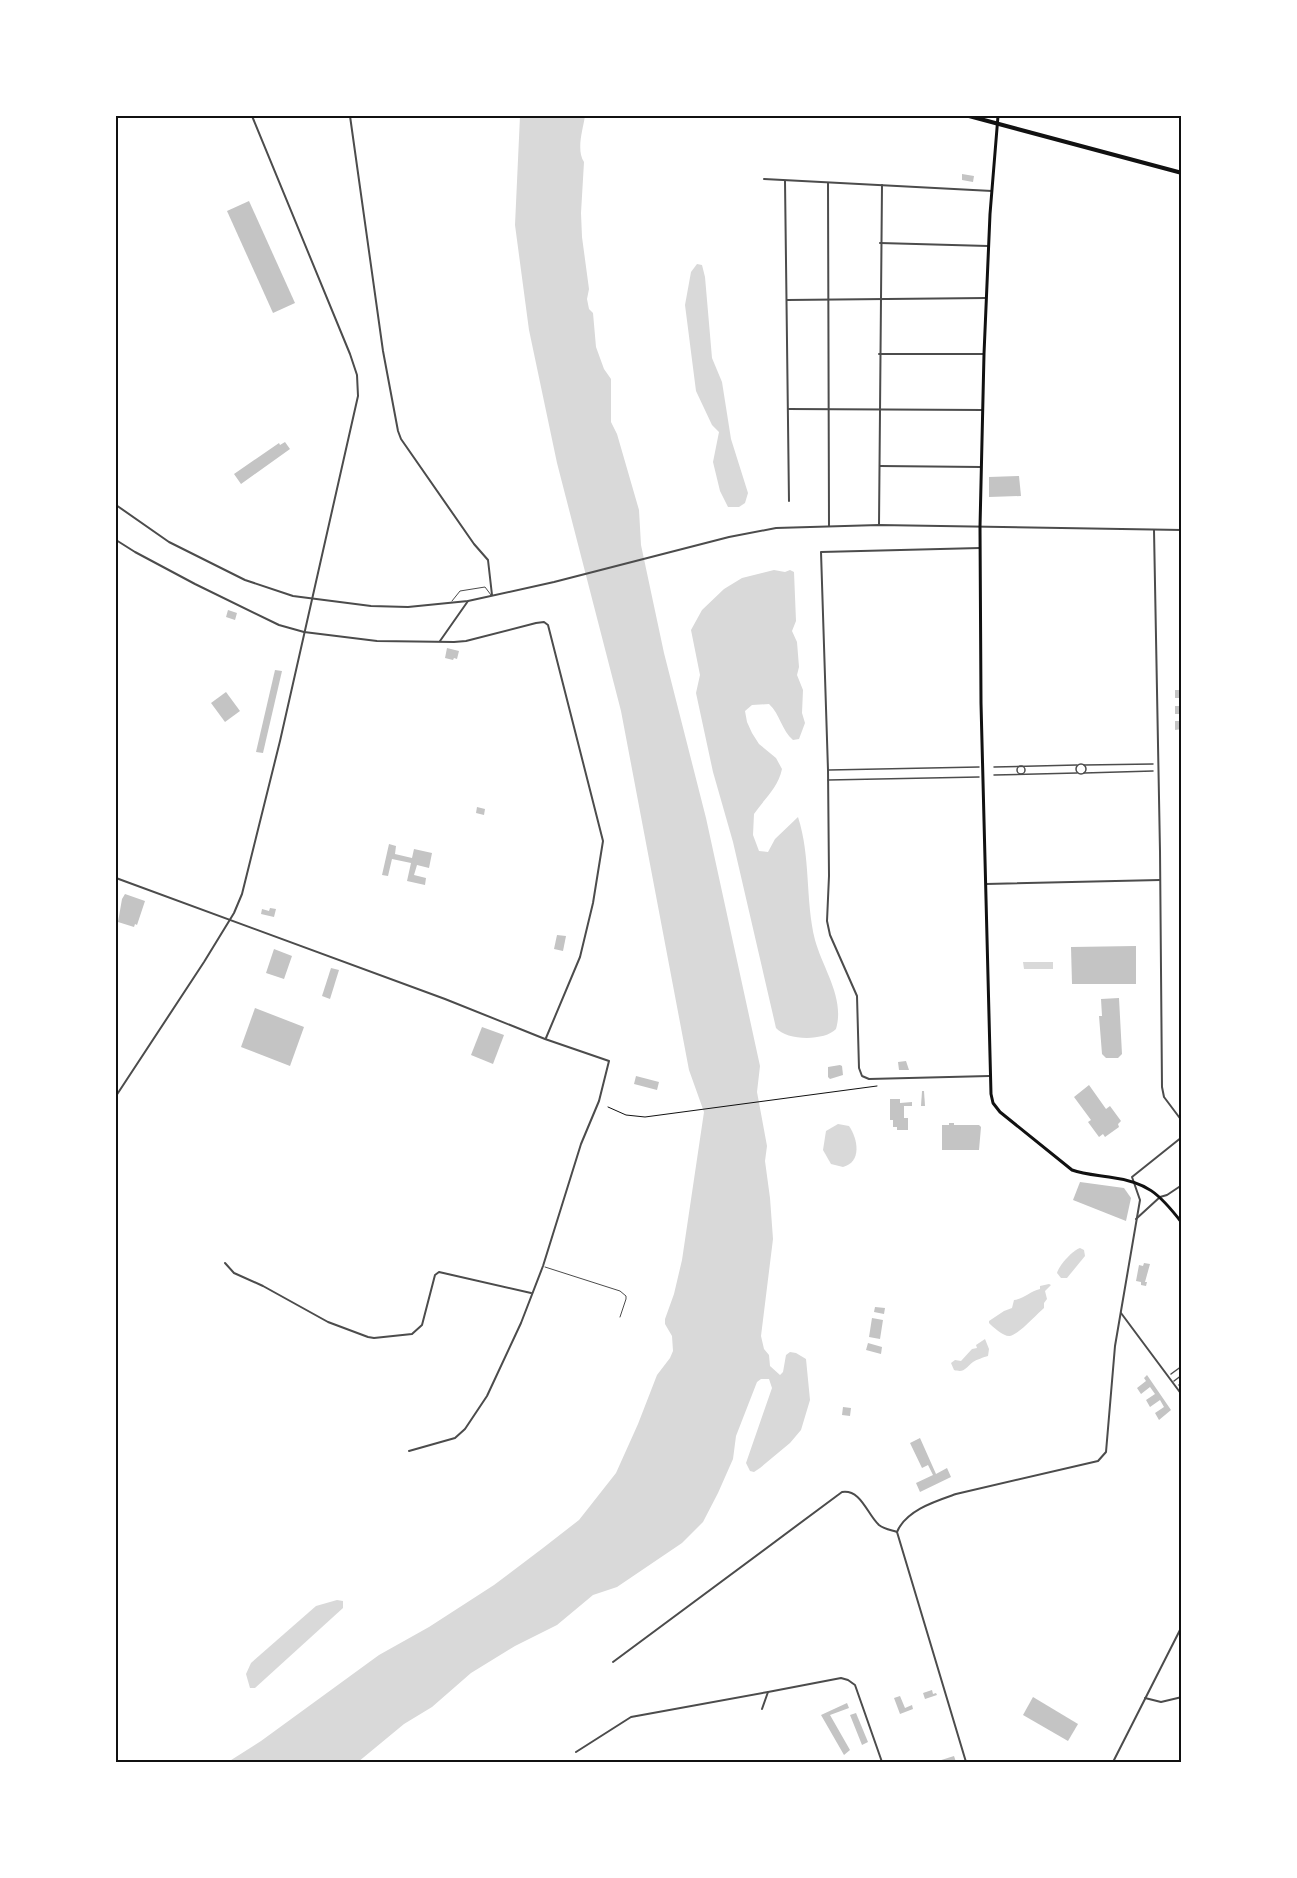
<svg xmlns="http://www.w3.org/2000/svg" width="1297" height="1878" viewBox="0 0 1297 1878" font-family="'Noto Sans',sans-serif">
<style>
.water{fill:#d9d9d9}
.building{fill:#c4c4c4}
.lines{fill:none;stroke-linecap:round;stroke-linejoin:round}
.path{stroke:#111;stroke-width:1}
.service{stroke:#4c4c4c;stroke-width:1}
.pedestrian{stroke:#4c4c4c;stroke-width:1.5}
.minor{stroke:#4c4c4c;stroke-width:2}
.tertiary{stroke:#4c4c4c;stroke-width:2}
.secondary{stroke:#111;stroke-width:3}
.trunk{stroke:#111;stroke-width:4}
.neatline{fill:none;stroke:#111;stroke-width:2}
</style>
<rect width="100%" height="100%" fill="#fff"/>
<g class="water">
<path d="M520 116H585C583 129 576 150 584 162L581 213 582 237 589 289 587 299 589 309 593 313 596 347 604 369 611 379V422L617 434 639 510 641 545 664 653 706 818 760 1066 757 1092 767 1146 765 1161 770 1198 773 1239 761 1336 764 1349 769 1355 770 1366 780 1375 783 1372 786 1355 790 1352 796 1353 806 1359 810 1400 801 1430 790 1443 760 1468 754 1472 750 1471 746 1463 772 1388 769 1379H761L757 1382 736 1436 733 1459 718 1493 703 1522 682 1543 617 1587 593 1595 557 1625 515 1646 471 1673 432 1707 404 1724 358 1762H228L261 1741 379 1655 429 1627 494 1585 543 1548 579 1520 616 1473 638 1424 657 1375 670 1358 673 1351 672 1336 665 1324V1319L674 1294 682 1260 704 1112 689 1070 621 711 557 463 529 330 515 225Z"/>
<path d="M697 264 702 265 705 277 712 358 722 382 731 439 748 493 745 503 739 507H728L720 491 713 462 719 432 712 425 696 391 685 305 691 272Z"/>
<path d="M774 570 785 572 790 570 794 572 796 621 792 631 797 642 799 667 797 675 803 690 802 713 805 723 799 739 793 740C782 731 780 714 769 704L752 705 745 711 747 722 752 733 759 744 776 758 782 769C778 788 764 799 754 814L753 835 759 851 768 852 775 839 798 817C811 857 805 900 815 940 823 969 845 998 836 1029 825 1041 787 1041 776 1028L733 842 713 772 696 693 700 675 691 630 702 610 724 589 742 578Z"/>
<path d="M1023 962H1053V969H1024Z"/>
<path d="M838 1124 849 1126C858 1139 862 1162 843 1167L831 1164 823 1150 826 1131Z"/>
<path d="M1080 1248 1084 1250 1085 1256 1067 1278H1061L1057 1273C1059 1265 1073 1250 1080 1248Z"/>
<path d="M1049 1284 1051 1285 1045 1291 1047 1299 1044 1303V1308C1037 1314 1018 1335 1010 1336 1004 1337 993 1327 989 1323V1321L1004 1311 1012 1308 1014 1300C1024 1299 1030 1291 1040 1289V1286Z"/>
<path d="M985 1339 989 1349 988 1356C984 1357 976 1360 973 1362 965 1368 965 1373 954 1370L951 1363 955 1360 961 1361 972 1349 977 1348 976 1345Z"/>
<path d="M337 1600 343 1601V1608L255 1688H250L246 1674 251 1663 316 1606Z"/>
</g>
<g class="building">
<path d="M962 174 974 176 973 182 962 180Z"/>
<path d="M249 201 295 303 273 313 227 211Z"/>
<path d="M285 442 290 449 241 484 234 474 279 443 280 445Z"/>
<path d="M1019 476 1021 496 989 497V477Z"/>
<path d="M228 610 237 613 235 620 226 617Z"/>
<path d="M447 648 459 651 457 659 454 658 453 660 445 658Z"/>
<path d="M275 670 282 671 263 753 256 752Z"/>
<rect x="1175" y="690" width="7" height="8"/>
<path d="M226 692 240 711 225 722 211 703Z"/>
<rect x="1175" y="706" width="7" height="8"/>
<path d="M1175 721H1182V729L1175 730Z"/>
<path d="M477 807 485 809 484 815 476 813Z"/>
<path d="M389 844 396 846 395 854 412 858 414 849 432 853 429 868 417 865 414 875 426 878 425 885 407 881 411 863 392 859 388 876 382 875Z"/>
<path d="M125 894 145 901 137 925 135 924 134 927 118 922 122 899Z"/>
<path d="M270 908 276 909 274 917 261 914 262 909 269 911Z"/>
<path d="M557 935 566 936 563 951 554 949Z"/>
<path d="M1136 946V984H1072L1071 947Z"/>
<path d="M274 949 292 956 284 979 266 973Z"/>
<path d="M331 968 339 970 330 999 322 996Z"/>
<path d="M1119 998 1122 1054 1118 1058H1106L1102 1054 1099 1016H1102L1101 999Z"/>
<path d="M255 1008 304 1027 290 1066 241 1047Z"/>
<path d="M482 1027 504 1035 493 1064 471 1055Z"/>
<path d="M906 1061 909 1070H899L898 1062Z"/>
<path d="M840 1065 842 1066 843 1075 830 1079 828 1077V1067Z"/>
<path d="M636 1076 659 1082 657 1090 634 1084Z"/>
<path d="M1089 1085 1106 1109 1110 1106 1121 1121 1118 1124 1119 1127 1105 1137 1103 1134 1099 1137 1088 1122 1091 1120 1074 1097Z"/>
<path d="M922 1091H924L925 1106H921Z"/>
<path d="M890 1099H900V1103L912 1102V1106H904V1118H908V1130H897V1127H893V1120H890Z"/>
<path d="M949 1123H954V1125H979L981 1127 979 1150H942V1125H949Z"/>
<path d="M1080 1182 1124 1188 1131 1198 1126 1221 1073 1200Z"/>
<path d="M1144 1263 1150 1264 1145 1282H1147L1146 1286 1141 1285V1282L1136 1281 1139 1265 1143 1266Z"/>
<path d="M875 1307 885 1308 884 1314 874 1312Z"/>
<path d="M872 1318 883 1320 880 1339 869 1337Z"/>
<path d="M868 1343 882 1347 881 1354 866 1350Z"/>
<path d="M1147 1375 1171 1410 1159 1420 1155 1413 1164 1407 1160 1400 1150 1407 1146 1400 1155 1394 1150 1387 1141 1394 1137 1388 1146 1381 1144 1378Z"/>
<path d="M843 1407 851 1408 850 1416 842 1415Z"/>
<path d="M920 1438 936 1474 947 1468 951 1477 920 1492 916 1483 933 1475 928 1465 922 1468 910 1443Z"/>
<path d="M932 1690 933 1694 936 1693 937 1695 925 1699 923 1693Z"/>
<path d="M900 1696 905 1708 912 1705 913 1709 900 1714 894 1698Z"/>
<path d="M1033 1697 1078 1724 1068 1741 1023 1715Z"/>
<path d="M847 1703 849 1708 830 1715 850 1750 844 1755 821 1715Z"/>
<path d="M856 1713 868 1742 862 1745 850 1715Z"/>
<path d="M954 1756 956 1762H935Z"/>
</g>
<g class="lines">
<path class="path" d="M608 1107 626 1115 645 1117 877 1086"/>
<g class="service">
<path d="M452 601 460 591 485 587 491 595"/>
<path d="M545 1267 620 1291 626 1296V1299L620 1317"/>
</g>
<g class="pedestrian">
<circle cx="1081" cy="769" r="5"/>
<path d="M1084 765 1153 764"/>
<circle cx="1021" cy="770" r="4"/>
<path d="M994 767 1077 765"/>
<path d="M829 770 979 767"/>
<path d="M1084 773 1153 771"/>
<path d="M994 775 1077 773"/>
<path d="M828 780 979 777"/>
<path d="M1171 1374 1182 1366"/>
<path d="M1174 1381 1182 1375"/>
<path d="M1179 1385 1182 1384"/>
</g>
<g class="minor">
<path d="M350 116 383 351 398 431 401 439 474 544 488 560 492 595"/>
<path d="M764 179 992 191"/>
<path d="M785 181 789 501"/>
<path d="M828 183 829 526"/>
<path d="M880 243 988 246"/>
<path d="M787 300 986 298"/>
<path d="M879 354H984"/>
<path d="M788 409 983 410"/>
<path d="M880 466 981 467"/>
<path d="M879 525 882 185"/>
<path d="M1154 530 1160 851 1162 1087 1164 1097 1182 1121"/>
<path d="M116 540 135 552 195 584 279 625 304 632 377 641 454 642 466 641 536 623 544 622 548 625 603 841 593 903 580 957 546 1038"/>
<path d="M980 548 821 552 828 770 829 876 827 921 830 935 857 996 859 1068 862 1076 869 1079 989 1076"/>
<path d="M440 641 468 601"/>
<path d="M116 878 445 999 545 1039 609 1061 599 1101 581 1144 543 1266 521 1323 487 1396 465 1429 455 1438 409 1451"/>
<path d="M986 884 1160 880"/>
<path d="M225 1263 234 1273 263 1286 328 1322 368 1337 374 1338 412 1334 422 1325 435 1275 439 1272 531 1293"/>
<path d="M1121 1313 1182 1395"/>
<path d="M613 1662 842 1492C861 1489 867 1514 879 1525 884 1529 891 1530 897 1532"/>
<path d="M1145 1698 1161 1702 1182 1697"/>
<path d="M762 1709 768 1692 841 1678 848 1680 855 1685 882 1762"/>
<path d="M576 1752 631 1717 768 1692"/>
</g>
<g class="tertiary">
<path d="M116 505 169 542 245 580 293 596 371 606 408 607 468 601 554 582 729 537 776 528 879 525 1182 530"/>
<path d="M116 1096 204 962 234 913 242 894 280 741 358 396 357 375 350 354 252 116"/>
<path d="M1136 1219 1160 1197 1167 1195 1182 1185"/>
<path d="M966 1762 897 1532C906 1510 936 1501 956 1494L1098 1461 1106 1452 1115 1346 1140 1200 1132 1177 1182 1137"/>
<path d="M1113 1762 1182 1626"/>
</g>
<path class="secondary" d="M998 116 990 214 984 354 980 527 981 703 991 1094 993 1103 1000 1112 1072 1170C1083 1174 1096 1175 1109 1177 1147 1182 1159 1193 1182 1223"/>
<path class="trunk" d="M969 116 1182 173"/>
</g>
<rect width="1297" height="1878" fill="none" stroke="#ffffff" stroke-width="234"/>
<rect x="117" y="117" width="1063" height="1644" class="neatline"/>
</svg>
